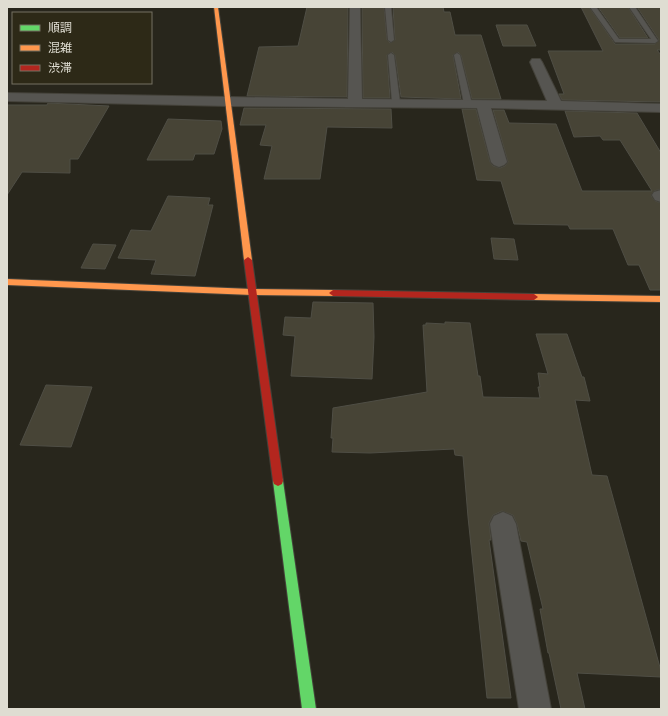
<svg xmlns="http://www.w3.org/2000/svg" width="668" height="716" viewBox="0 0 668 716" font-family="Roboto,'Noto Sans JP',sans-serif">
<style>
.building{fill:#474436;stroke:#4f4e45}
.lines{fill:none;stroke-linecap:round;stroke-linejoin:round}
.lane-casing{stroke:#44423a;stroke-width:2}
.street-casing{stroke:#44423a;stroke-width:2}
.fast-casing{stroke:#44423a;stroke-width:2}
.slow-casing{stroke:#44423a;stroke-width:2}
.jam-casing{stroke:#44423a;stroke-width:2}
.lane{fill:#565551;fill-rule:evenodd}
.street{fill:#565551;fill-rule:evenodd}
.fast{fill:#63d668;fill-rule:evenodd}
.slow{fill:#ff974d;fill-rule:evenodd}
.jam{fill:#b3261e;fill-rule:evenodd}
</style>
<rect width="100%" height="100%" fill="#28261c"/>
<g class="building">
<path d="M307 7H348L347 97 247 96 259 47 298 46Z"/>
<path d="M362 7H384L387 40 390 43 395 40 393 7H443L444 12H450L455 35H481L501 99H472L461 55 458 52 453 55 461 99 401 97 395 55 392 52 387 55 390 98H363Z"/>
<path d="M581 7H589L615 44H655L659 40 637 7H661V50H657L661 55V102L562 100 559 94H564L548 51H603Z"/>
<path d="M598 7H628L648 38H620Z"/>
<path d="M496 25H527L536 46H503Z"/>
<path d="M48 103 109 106 78 159H70V173L22 172 7 195V105H47Z"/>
<path d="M244 108 391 109 392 128 327 127 320 179H264L272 146 260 145 266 125H240Z"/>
<path d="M462 109H476L490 162 493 166 500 168 505 166 508 162 493 110H504L509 123 556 124 582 191H652L620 140H603L600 136 574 137 565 111 637 113 661 153V189L654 191 651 196 655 201 661 203V290H650L639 265H628L613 229H570L568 225 514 224 501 181 477 180Z"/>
<path d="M168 119 221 121 222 129 214 154H195L193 160H147Z"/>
<path d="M168 196 210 198 208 205H213L195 276 151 274 156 260 118 258 131 230 151 231Z"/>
<path d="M491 238 514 239 518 260 494 259Z"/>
<path d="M93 244 116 245 105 269 81 268Z"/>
<path d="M313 302 373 303 374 337 372 379 291 376 295 336 283 335 285 317 311 318Z"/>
<path d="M445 322 470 323 478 376H480L483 397 540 398 538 387H540L538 373 548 374 536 334H567L582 377H584L590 401 575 400 592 475 607 476 661 671V677L577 673 585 709H561L549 653H548L540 609H543L527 542 521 541 517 524 513 515 502 511 493 515 489 523 491 540H489L511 698H487L468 517 463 456 455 455 454 449 370 453 332 452 333 438H331L333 408 427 392 423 325H426V323L445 324Z"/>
<path d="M46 385 92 387 71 447 20 445Z"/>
</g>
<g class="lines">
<g class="lane-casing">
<g id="lane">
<path d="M385 7H391L394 40 391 42 388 40Z"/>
<path d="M590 7H596L619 39H651L629 7H635L658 41 655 43 615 42Z"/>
<path d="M391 53 394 55 400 102 396 104 392 102 388 55Z"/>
<path d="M457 53 460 55 472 104 468 106 464 104 454 55Z"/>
</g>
</g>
<g class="street-casing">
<g id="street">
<path d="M350 7H360L362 99 547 101 530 62 532 59H540L542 62 561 101 661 104V112L491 108 507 162 504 165 499 167 494 165 491 162 477 108 228 106 7 101V93L348 99Z"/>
<path d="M661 190V202L655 200 652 195 654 192Z"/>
<path d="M503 512 512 516 516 524 551 709H519L490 524 494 516Z"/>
</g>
</g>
<g class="fast-casing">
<path id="fast" d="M278 476 282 478 283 481 316 709H302L273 481 274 478Z"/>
</g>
<g class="slow-casing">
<g id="slow">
<path d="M214 7H218L252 260 248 263 244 260Z"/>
<path d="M7 279 252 289 333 290 337 293 333 296 252 295 7 285Z"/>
<path d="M534 294 661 296V302L534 300 530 297Z"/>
</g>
</g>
<g class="jam-casing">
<g id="jam">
<path d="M248 257 252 260 283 481 282 484 278 486 274 484 273 481 244 260Z"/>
<path d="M333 290 534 294 538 297 534 300 333 296 329 293Z"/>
</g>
</g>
<use href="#lane" class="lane"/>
<use href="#street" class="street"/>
<use href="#fast" class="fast"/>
<use href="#slow" class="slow"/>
<use href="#jam" class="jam"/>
</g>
<rect width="668" height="716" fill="none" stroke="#dfddd2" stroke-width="16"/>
<rect x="12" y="12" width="140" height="72" fill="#2d2917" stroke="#747162"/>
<rect x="20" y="25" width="20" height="6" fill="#63d668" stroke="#747162"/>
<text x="48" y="32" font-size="12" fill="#dfddd2">順調</text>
<rect x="20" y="45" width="20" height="6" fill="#ff974d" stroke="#747162"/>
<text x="48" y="52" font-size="12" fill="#dfddd2">混雑</text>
<rect x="20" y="65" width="20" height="6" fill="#b3261e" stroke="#747162"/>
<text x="48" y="72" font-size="12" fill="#dfddd2">渋滞</text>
</svg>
